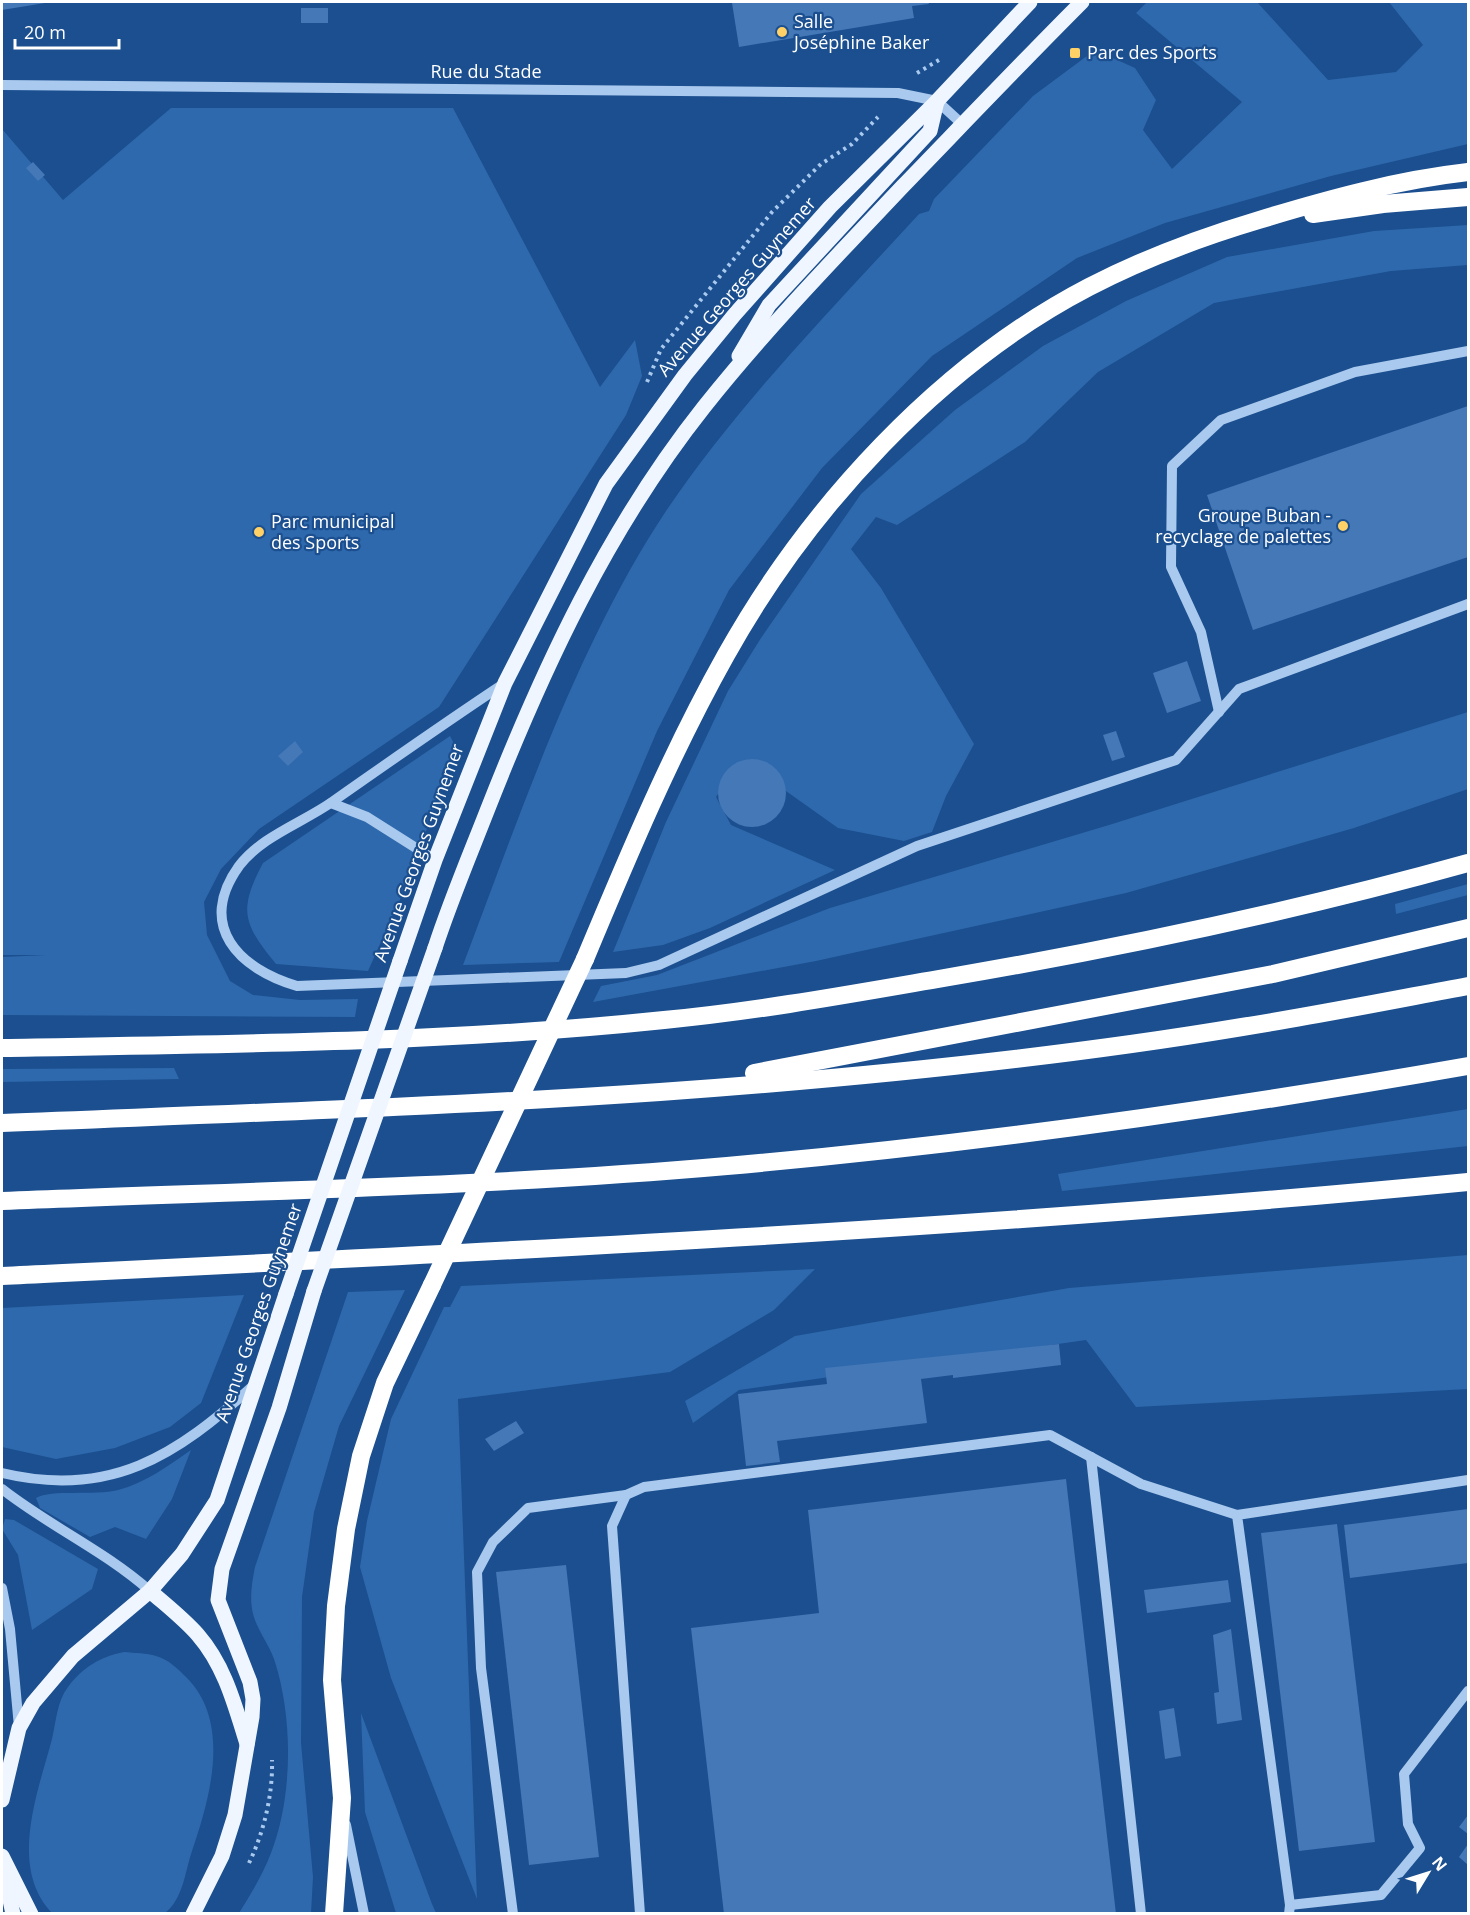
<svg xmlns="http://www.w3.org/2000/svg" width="1470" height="1915" viewBox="0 0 1470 1915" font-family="'Open Sans',sans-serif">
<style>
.green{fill:#2e69ad}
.building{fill:#4478b7}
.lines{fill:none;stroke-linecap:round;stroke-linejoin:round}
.path{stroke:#a9c9ee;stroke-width:4;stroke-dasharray:3 4.5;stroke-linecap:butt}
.minor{stroke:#a9c9ee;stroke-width:10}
.major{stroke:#f0f6ff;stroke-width:15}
.highway{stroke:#fff;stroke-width:18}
.major-bridge{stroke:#f0f6ff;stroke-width:15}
.highway-bridge{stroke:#fff;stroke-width:18}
.poi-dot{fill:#ffd166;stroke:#1b4f8f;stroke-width:2}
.labels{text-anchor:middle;stroke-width:4.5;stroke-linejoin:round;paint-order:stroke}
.poi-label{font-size:18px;fill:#fff;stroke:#1b4f8f;text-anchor:start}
.street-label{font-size:18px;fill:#fff;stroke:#1b4f8f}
</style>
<rect width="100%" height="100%" fill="#1b4f8f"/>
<g class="green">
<path d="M1147 2H1257L1328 80 1396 72 1423 45 1389 2H1468V144L1331 176 1165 223 1077 258 932 356 822 468 729 590 657 731 559 962 463 965C520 815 577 645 666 511 739 403 831 310 919 214L929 211 934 199 1033 96 1095 50 1135 68 1156 100 1143 130 1172 169 1242 102 1136 13Z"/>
<path d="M171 108H453L600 387 635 340 642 376 626 415 439 707 259 829 221 869 204 902 207 935 230 981 253 995 300 1000 358 999 355 1017 2 1015V957L46 955H2V129L63 200Z"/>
<path d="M1468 225V265L1391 271 1214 303 1098 372 1025 442 897 525 876 517 851 549 881 588 974 744 946 796 932 832 904 841 838 828 755 769 733 772 716 797 731 825 835 870 710 928 663 945 613 952 666 822 728 691 761 638 861 494 955 410 1043 346 1126 301 1227 257 1374 231Z"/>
<path d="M1468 712V789L1354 828 1126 893 816 961 593 1002 601 986 657 975 830 908 1109 825Z"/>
<path d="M450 736 457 749 402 895 368 971 276 964C243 924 238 910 263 863Z"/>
<path d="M1468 884V895L1396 914 1395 904Z"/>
<path d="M174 1068 179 1079 2 1082V1069Z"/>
<path d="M1468 1109V1146L1062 1191 1058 1174Z"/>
<path d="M1468 1255V1389L1136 1407 1086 1340 739 1390 693 1423 685 1401 795 1336 1069 1288Z"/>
<path d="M815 1269 774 1310 670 1372 458 1399 477 1899 391 1678 360 1567 367 1521 391 1419 444 1307H450L461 1286Z"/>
<path d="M405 1290 339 1426 314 1512 302 1597 301 1743 313 1877 311 1913H239C251 1894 263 1874 271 1853 293 1796 293 1719 275 1662 271 1649 263 1638 257 1625 248 1606 251 1587 255 1567L348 1292Z"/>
<path d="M244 1295 201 1403 170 1427 115 1448 56 1459 2 1447V1308Z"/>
<path d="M191 1450 172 1499 146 1539 115 1527 90 1537 40 1508 36 1498C51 1489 95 1496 118 1490 145 1483 168 1466 191 1450Z"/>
<path d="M5 1519 14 1520 98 1569 92 1589 32 1630 18 1555 2 1529Z"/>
<path d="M124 1652C134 1653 147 1653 156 1656 168 1659 178 1669 186 1677 232 1722 210 1798 192 1851 185 1872 183 1899 165 1913H52C8 1867 38 1792 52 1739 56 1722 57 1701 68 1687 83 1667 100 1657 124 1652Z"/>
<path d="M361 1713 432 1904 436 1913H396L365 1812Z"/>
</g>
<g class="building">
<path d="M2 2H45V3L2 10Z"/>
<path d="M928 2 929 4 912 6 914 18 739 47 732 3Z"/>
<rect x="301" y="8" width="27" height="15"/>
<path d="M33 162 45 175 38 181 26 168Z"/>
<path d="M1468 406V557L1253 630 1207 495Z"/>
<path d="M1187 661 1201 701 1167 713 1153 673Z"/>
<path d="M1116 731 1125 757 1112 761 1103 735Z"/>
<path d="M295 741 303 752 288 766 278 756Z"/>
<circle cx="752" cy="793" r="34"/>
<path d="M1059 1344 1061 1365 953 1378V1375L921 1379 927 1423 777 1441 780 1462 746 1466 738 1394 827 1384 825 1368Z"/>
<path d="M516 1421 524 1433 494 1451 485 1439Z"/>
<path d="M1066 1479 1116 1914H724L691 1628 819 1613 808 1510Z"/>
<path d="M1468 1509V1563L1350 1578 1344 1525Z"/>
<path d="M1337 1524 1375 1842 1299 1851 1261 1533Z"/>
<path d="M566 1565 599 1857 529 1865 496 1572Z"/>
<path d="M1228 1580 1231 1602 1147 1613 1144 1590Z"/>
<path d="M1231 1629 1242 1720 1217 1724 1214 1693 1219 1692 1213 1635Z"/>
<path d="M1174 1708 1181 1756 1165 1759 1159 1711Z"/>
<path d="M1468 1815V1834L1459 1827Z"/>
<path d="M1468 1844V1865L1459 1857Z"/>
</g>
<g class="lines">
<g class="path">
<path d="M917 73 939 60"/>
<path d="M647 382 661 349 772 212 821 164 852 144 878 117"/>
<path d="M249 1863C264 1832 273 1794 272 1760"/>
</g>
<g class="minor">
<path d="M2 85 898 93 937 101 961 123"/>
<path d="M505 683C446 722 389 762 332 802 302 823 262 836 239 866 196 926 239 969 297 986L626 973 659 965 917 846 1176 760 1239 689 1468 604"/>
<path d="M1219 712 1201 632 1171 567 1172 466 1221 420 1355 372 1468 351"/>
<path d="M331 803 367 817 435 860"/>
<path d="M1091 1457 1141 1914"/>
<path d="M2 1473C110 1499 176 1456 254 1385"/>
<path d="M2 1489C49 1526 105 1551 150 1591"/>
<path d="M2 1588 10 1629 19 1727"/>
<path d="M346 1825 364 1914"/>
<path d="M1290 1905 1381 1895 1420 1848 1408 1824 1404 1774 1468 1691"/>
<path d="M513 1914 481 1668 477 1572 493 1542 528 1508 626 1495"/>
<path d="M640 1914 612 1526 626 1495 644 1487 1050 1435 1141 1484 1237 1515"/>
<path d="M1289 1914 1290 1905 1237 1515 1468 1480"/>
</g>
<g class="major">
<path d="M739 356 769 305 930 131 937 101"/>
<path d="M435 948C450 902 469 857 487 811 543 668 608 528 704 407 766 329 835 258 903 186 963 124 1022 62 1082 2"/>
<path d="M400 961 435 860 505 683 606 484 685 375 735 314 830 207 937 101 1030 2"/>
<path d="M150 1591C166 1605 184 1619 198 1635 225 1666 235 1706 247 1744"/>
<path d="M2 1800 19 1728 33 1703 73 1656 150 1591 182 1554 217 1500 286 1294"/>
<path d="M2 1856 31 1914"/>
<path d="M4 1872 13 1914"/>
<path d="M193 1914 222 1856 235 1815 252 1717 253 1699 250 1682 218 1600 222 1569 279 1408 314 1291"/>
</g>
<g class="highway">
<path d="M1313 214 1383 204 1468 197"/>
<path d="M585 959C628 856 671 753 726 655 808 508 939 365 1089 287 1143 259 1202 237 1259 220 1328 199 1397 180 1468 172"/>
<path d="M2 1048C222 1044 444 1043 664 1020 758 1011 851 994 944 978 1120 948 1296 911 1468 863"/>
<path d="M754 1073 1273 974 1468 928"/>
<path d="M2 1123C221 1114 441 1107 660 1092 854 1078 1051 1059 1242 1027 1318 1015 1393 1000 1468 986"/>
<path d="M2 1201C243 1191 486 1187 727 1166 976 1144 1223 1109 1468 1066"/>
<path d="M2 1276C491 1252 981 1229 1468 1182"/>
<path d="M334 1914 342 1798 332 1680 336 1606 346 1529 361 1456 385 1383 432 1285"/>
</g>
<g class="major-bridge">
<path d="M314 1291 435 948"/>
<path d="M286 1294 400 961"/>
</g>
<path class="highway-bridge" d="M432 1285 585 959"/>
</g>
<g class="poi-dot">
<circle cx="782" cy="32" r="6"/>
<rect x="1069" y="47" width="12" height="12" rx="3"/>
<circle cx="1343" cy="526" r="6"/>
<circle cx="259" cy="532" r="6"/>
</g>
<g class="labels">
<g class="poi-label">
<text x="794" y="28">Salle<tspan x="794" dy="21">Joséphine Baker</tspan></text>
<text x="1087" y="59">Parc des Sports</text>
<text x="1331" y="522" text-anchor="end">Groupe Buban -<tspan x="1331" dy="21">recyclage de palettes</tspan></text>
<text x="271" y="528">Parc municipal<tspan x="271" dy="21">des Sports</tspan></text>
</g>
<g class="street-label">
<text x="486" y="78">Rue du Stade</text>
<text transform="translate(737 287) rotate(-49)" y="6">Avenue Georges Guynemer</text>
<text transform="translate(419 853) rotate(-70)" y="6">Avenue Georges Guynemer</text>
<text transform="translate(259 1313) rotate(-71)" y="6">Avenue Georges Guynemer</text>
</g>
</g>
<rect width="1470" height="1915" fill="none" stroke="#ffffff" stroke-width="6"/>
<g transform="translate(1428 1873) rotate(52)" stroke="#1b4f8f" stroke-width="4.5" paint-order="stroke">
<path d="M0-4.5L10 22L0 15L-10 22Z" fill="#ffffff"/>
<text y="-9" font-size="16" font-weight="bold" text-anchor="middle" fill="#ffffff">N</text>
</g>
<path d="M15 39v9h104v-9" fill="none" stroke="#ffffff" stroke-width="3"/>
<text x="24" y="39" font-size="18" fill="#ffffff" stroke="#1b4f8f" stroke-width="4.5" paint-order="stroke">20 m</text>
</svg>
